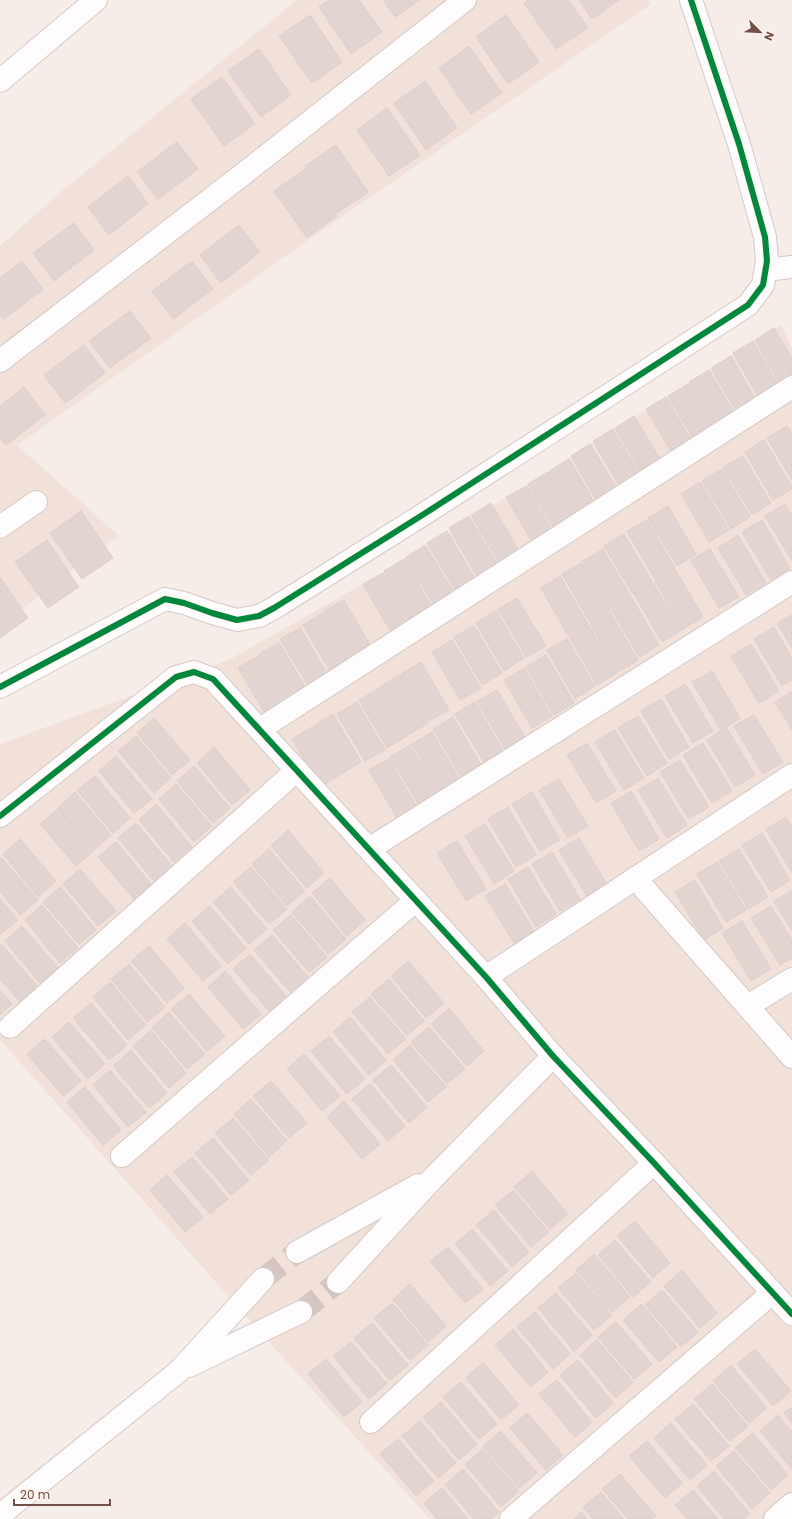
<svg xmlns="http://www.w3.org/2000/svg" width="792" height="1519" viewBox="0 0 792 1519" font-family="Poppins,sans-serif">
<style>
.residential{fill:#f1e1d9}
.building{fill:#e2d4d1;stroke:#dfcfcb}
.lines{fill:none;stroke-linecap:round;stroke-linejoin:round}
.minor-tunnel{stroke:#d5c6c1;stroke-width:22;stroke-dasharray:22 11;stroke-linecap:butt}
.minor-casing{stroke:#d4c9c6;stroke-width:24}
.minor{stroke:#fefcfc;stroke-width:22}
.cycleway-casing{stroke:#fff1e9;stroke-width:8}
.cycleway{stroke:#00873e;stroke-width:6}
</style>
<rect width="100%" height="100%" fill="#f6ede9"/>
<g class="residential">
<path d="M297 0H649L651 4 330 225 17 445 119 536 91 555 0 627V246L62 191Z"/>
<path d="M782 325 792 348V1519H430L295 1371 0 1040V744L229 660 419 552Z"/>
</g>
<g class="building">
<path d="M329 0H359L382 32 351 54 319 7Z"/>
<path d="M383 0H420L395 17Z"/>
<path d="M528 0H568L588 28 556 49 524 3Z"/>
<path d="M579 0H619L592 19Z"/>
<path d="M310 15 342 62 312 83 279 36Z"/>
<path d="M506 15 539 62 508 84 476 37Z"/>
<path d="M469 46 502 93 471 114 439 68Z"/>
<path d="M259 49 291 95 261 117 228 71Z"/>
<path d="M222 77 255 124 224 146 191 99Z"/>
<path d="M425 81 457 128 426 150 394 103Z"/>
<path d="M387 108 420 155 389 176 357 130Z"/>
<path d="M177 142 198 169 158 199 137 172Z"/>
<path d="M336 145 368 192 337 213 305 166Z"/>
<path d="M305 169 337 216 307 238 274 191Z"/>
<path d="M128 176 148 204 109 235 88 207Z"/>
<path d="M74 223 94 250 54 281 33 253Z"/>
<path d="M239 225 260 252 221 283 200 255Z"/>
<path d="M22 261 43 289 4 319 0 314V278Z"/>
<path d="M192 261 213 289 173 319 152 291Z"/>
<path d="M130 311 151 338 110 368 89 341Z"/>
<path d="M774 328 792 358V382L782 387 755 340Z"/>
<path d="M753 341 781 389 761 401 733 353Z"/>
<path d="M84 345 105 373 65 403 44 375Z"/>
<path d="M731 356 758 404 738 415 711 368Z"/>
<path d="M709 370 737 418 717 430 689 382Z"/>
<path d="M688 384 716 431 696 444 668 396Z"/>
<path d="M24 387 45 415 6 445 0 438V406Z"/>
<path d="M666 397 694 445 674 457 646 409Z"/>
<path d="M634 416 663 464 643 476 615 428Z"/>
<path d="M787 426 792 434V480L767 438Z"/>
<path d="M613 429 641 477 621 489 593 441Z"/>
<path d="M764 440 792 487V489L773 500 745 452Z"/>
<path d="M590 444 619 492 598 503 571 456Z"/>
<path d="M743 456 771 503 752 515 723 467Z"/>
<path d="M569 459 597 507 577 518 549 471Z"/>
<path d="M722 469 750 517 731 529 702 481Z"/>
<path d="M548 472 576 520 556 532 528 484Z"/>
<path d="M700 482 729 530 709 542 681 494Z"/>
<path d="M527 486 554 533 534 545 506 497Z"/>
<path d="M491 503 519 551 499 563 471 515Z"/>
<path d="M785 504 792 515V561L765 516Z"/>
<path d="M668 506 696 554 677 566 648 518Z"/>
<path d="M81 511 113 558 82 579 50 533Z"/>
<path d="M469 516 497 564 477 576 449 528Z"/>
<path d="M647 520 675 568 655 579 627 531Z"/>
<path d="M762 520 790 568 771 580 742 532Z"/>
<path d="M447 531 475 579 455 590 427 543Z"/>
<path d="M624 534 652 582 633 594 604 546Z"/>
<path d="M738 535 766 583 746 595 718 548Z"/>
<path d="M47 540 79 587 48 608 15 562Z"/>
<path d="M425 545 454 593 434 605 405 558Z"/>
<path d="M603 549 631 597 611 609 583 561Z"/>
<path d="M710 549 739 597 719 608 691 560Z"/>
<path d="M404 559 432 607 412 619 384 571Z"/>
<path d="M582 563 610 610 590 622 562 574Z"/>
<path d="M675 569 703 617 683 629 655 581Z"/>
<path d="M383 573 411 620 391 632 363 584Z"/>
<path d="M560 576 588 624 568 635 541 588Z"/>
<path d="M0 577 28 618 0 638Z"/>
<path d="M653 583 682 630 662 642 634 594Z"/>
<path d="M631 597 659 645 639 657 611 609Z"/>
<path d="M517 598 546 646 526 657 498 609Z"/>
<path d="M344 600 372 648 352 659 324 611Z"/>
<path d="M496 611 524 658 504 671 476 623Z"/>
<path d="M610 612 638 660 618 672 590 624Z"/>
<path d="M323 613 351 661 331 673 303 625Z"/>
<path d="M792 615V648L777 623Z"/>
<path d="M588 625 617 673 597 685 569 637Z"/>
<path d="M474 626 502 673 482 685 454 637Z"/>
<path d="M774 627 792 658V680L782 686 754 639Z"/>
<path d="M300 628 328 675 309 687 280 639Z"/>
<path d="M567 639 595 686 575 699 547 650Z"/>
<path d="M452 640 481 688 460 700 432 652Z"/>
<path d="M279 643 307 690 287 702 259 654Z"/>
<path d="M751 644 779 691 759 703 731 656Z"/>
<path d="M546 655 574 703 554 715 526 667Z"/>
<path d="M258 656 286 704 266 715 238 668Z"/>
<path d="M421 662 449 710 429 721 401 674Z"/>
<path d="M524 668 552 716 532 728 504 680Z"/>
<path d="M712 671 740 718 721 730 692 682Z"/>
<path d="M400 675 428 723 408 735 380 687Z"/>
<path d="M685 684 713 731 693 743 665 696Z"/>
<path d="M379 688 407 736 387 748 359 700Z"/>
<path d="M497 690 525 737 505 749 477 701Z"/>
<path d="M792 691V730L775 702Z"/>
<path d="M661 699 689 747 669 759 641 711Z"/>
<path d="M357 702 385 750 365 761 337 714Z"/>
<path d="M475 702 503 751 484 762 455 714Z"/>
<path d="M333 714 361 762 341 774 313 726Z"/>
<path d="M754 715 783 762 763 774 734 726Z"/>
<path d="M638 716 667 763 647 776 618 728Z"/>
<path d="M453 717 481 765 461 777 433 729Z"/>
<path d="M154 718 190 760 172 775 137 733Z"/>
<path d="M312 727 340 775 320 787 292 739Z"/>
<path d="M726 727 755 775 735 787 707 740Z"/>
<path d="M615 730 644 778 624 790 595 742Z"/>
<path d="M432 732 460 780 440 792 412 744Z"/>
<path d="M136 736 171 778 154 793 118 751Z"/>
<path d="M587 743 616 791 596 803 567 755Z"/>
<path d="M703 743 732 791 712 803 683 755Z"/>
<path d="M410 745 439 793 419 805 390 757Z"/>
<path d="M214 747 250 790 232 805 197 763Z"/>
<path d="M116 756 152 799 134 813 99 771Z"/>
<path d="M389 759 417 807 397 818 369 770Z"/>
<path d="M680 760 709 807 689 819 660 772Z"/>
<path d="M194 766 230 808 213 823 177 781Z"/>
<path d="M95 776 130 818 113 833 77 790Z"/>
<path d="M658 778 687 825 667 838 638 790Z"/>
<path d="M559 779 588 826 568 838 539 790Z"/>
<path d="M176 784 212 826 194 842 159 799Z"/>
<path d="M631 791 659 839 639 851 611 803Z"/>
<path d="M75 792 111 835 94 850 58 808Z"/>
<path d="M532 792 560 840 540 851 512 804Z"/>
<path d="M156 804 192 847 174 862 139 820Z"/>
<path d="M508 807 536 855 516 867 488 819Z"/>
<path d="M58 809 93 851 76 866 40 824Z"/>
<path d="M786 817 792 828V873L766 829Z"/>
<path d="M136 823 171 865 154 881 118 838Z"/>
<path d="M485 824 514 871 494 884 465 836Z"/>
<path d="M288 830 324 873 307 888 271 846Z"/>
<path d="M762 833 790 880 771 892 742 845Z"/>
<path d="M579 838 608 886 588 898 559 850Z"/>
<path d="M20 839 56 881 38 897 3 854Z"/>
<path d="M457 841 486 889 466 901 437 853Z"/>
<path d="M116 842 151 884 134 899 98 857Z"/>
<path d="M269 849 305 891 287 906 252 864Z"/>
<path d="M739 849 768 897 748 909 719 861Z"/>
<path d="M552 852 580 899 560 911 532 864Z"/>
<path d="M2 858 38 900 20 915 0 891V859Z"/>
<path d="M717 862 746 910 726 922 697 874Z"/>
<path d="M251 867 287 909 269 924 233 882Z"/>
<path d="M528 867 556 914 536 927 508 879Z"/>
<path d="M80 869 116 911 98 926 63 884Z"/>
<path d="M330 878 365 920 347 936 312 893Z"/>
<path d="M695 880 723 928 704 940 675 892Z"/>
<path d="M505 884 534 931 514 943 485 896Z"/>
<path d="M61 887 96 930 79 944 43 902Z"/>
<path d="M231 887 267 929 249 944 213 902Z"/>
<path d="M792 890V931L774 901Z"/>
<path d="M310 896 346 939 328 954 292 912Z"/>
<path d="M0 899 18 920 0 935Z"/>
<path d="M42 905 78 948 60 963 25 920Z"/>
<path d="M210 906 246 948 228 964 192 921Z"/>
<path d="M771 906 792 940V958L780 965 751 918Z"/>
<path d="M291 915 327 957 309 972 273 930Z"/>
<path d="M742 921 771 969 751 981 722 933Z"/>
<path d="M185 923 221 966 203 981 167 939Z"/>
<path d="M22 926 58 968 40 983 5 941Z"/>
<path d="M272 935 308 977 290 992 254 950Z"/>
<path d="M2 945 38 987 20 1002 0 979V946Z"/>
<path d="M149 946 184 988 167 1003 131 961Z"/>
<path d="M250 954 286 996 269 1011 233 969Z"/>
<path d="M408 961 444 1003 426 1018 391 976Z"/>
<path d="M129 964 165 1007 147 1022 111 979Z"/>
<path d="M225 971 261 1014 243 1029 208 987Z"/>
<path d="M389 979 424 1021 407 1036 371 994Z"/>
<path d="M110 982 146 1025 128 1040 93 997Z"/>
<path d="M0 990 12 1004 0 1015Z"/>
<path d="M189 994 225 1036 207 1051 171 1009Z"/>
<path d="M370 997 406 1039 388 1054 352 1012Z"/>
<path d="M91 1003 127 1045 109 1060 73 1018Z"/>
<path d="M449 1008 484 1051 467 1066 431 1024Z"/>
<path d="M169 1012 205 1054 187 1069 152 1027Z"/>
<path d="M350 1017 386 1060 369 1075 333 1032Z"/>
<path d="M69 1022 105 1064 88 1079 52 1037Z"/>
<path d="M429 1027 465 1069 447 1084 411 1042Z"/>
<path d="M151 1030 186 1073 169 1088 133 1046Z"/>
<path d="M329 1036 365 1079 347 1094 311 1051Z"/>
<path d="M45 1039 81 1081 63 1096 27 1054Z"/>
<path d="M410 1045 446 1087 428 1102 393 1060Z"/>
<path d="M131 1050 167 1093 149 1108 113 1066Z"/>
<path d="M304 1054 340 1096 322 1111 287 1069Z"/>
<path d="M391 1065 427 1107 409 1123 373 1080Z"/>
<path d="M110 1070 146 1112 128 1127 93 1085Z"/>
<path d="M271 1081 307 1123 289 1138 253 1096Z"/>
<path d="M370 1084 405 1126 388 1141 352 1099Z"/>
<path d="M85 1087 121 1130 103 1145 67 1102Z"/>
<path d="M251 1099 287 1141 269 1157 234 1114Z"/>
<path d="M344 1101 380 1144 362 1159 327 1117Z"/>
<path d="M233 1118 269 1160 251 1175 215 1133Z"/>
<path d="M213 1138 249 1180 231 1195 195 1153Z"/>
<path d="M192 1157 228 1199 210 1214 174 1172Z"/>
<path d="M532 1171 568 1214 550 1229 514 1187Z"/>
<path d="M167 1175 203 1217 185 1232 150 1190Z"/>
<path d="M513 1190 549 1232 531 1247 495 1205Z"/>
<path d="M494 1210 529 1252 512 1267 476 1225Z"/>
<path d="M635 1221 670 1263 653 1278 617 1236Z"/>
<path d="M472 1229 508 1271 490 1286 455 1244Z"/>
<path d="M615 1240 651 1282 633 1297 598 1255Z"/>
<path d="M448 1247 483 1289 465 1303 430 1261Z"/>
<path d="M594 1254 630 1297 612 1312 576 1270Z"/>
<path d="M682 1270 717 1313 700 1328 664 1286Z"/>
<path d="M576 1273 612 1315 594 1330 558 1288Z"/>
<path d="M410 1284 446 1326 428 1342 393 1299Z"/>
<path d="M662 1290 698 1332 681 1347 645 1305Z"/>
<path d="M556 1293 592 1335 574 1351 538 1308Z"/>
<path d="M392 1303 428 1345 410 1360 374 1318Z"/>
<path d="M641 1304 677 1347 659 1362 623 1320Z"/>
<path d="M535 1312 570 1354 553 1369 517 1327Z"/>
<path d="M616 1322 652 1364 634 1379 598 1337Z"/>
<path d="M372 1323 408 1365 390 1380 354 1338Z"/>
<path d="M513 1329 548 1372 531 1387 495 1345Z"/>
<path d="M597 1340 633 1382 616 1398 580 1355Z"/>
<path d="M351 1342 387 1384 369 1399 333 1356Z"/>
<path d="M755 1349 791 1391 773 1406 737 1364Z"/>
<path d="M326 1359 362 1402 344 1417 308 1374Z"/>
<path d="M578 1360 613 1403 596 1418 560 1375Z"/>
<path d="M483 1362 519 1405 501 1420 466 1378Z"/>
<path d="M731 1365 767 1408 749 1423 713 1381Z"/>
<path d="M557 1380 592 1422 575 1437 539 1394Z"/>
<path d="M461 1382 497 1424 479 1439 443 1397Z"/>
<path d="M712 1384 748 1426 730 1441 694 1399Z"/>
<path d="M441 1402 477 1444 459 1460 423 1417Z"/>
<path d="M693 1404 729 1446 711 1461 675 1419Z"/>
<path d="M792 1407V1423L784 1413Z"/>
<path d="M527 1413 563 1455 546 1470 510 1428Z"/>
<path d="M778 1415 792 1432V1469L760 1431Z"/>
<path d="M420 1421 456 1463 438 1478 402 1436Z"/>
<path d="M671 1423 707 1465 690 1480 654 1438Z"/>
<path d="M501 1431 537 1473 519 1488 483 1446Z"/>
<path d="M753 1433 788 1475 771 1490 735 1448Z"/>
<path d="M398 1439 434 1481 416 1496 380 1454Z"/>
<path d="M647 1441 682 1483 665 1498 629 1456Z"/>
<path d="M483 1449 519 1491 501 1507 465 1464Z"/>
<path d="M734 1451 770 1493 752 1509 716 1466Z"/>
<path d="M463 1469 499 1512 491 1519H474L445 1485Z"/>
<path d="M714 1471 750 1514 744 1519H724L697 1486Z"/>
<path d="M620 1474 656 1516 652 1519H628L602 1489Z"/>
<path d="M442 1488 468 1519H437L424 1503Z"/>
<path d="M693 1490 718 1519H687L675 1505Z"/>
<path d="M601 1492 612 1505 624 1519H593L583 1507Z"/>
<path d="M581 1512 587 1519H574Z"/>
</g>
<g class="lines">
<g class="minor-tunnel">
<path d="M263 1279 297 1252"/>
<path d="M301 1312 338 1282"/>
</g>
<g class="minor-casing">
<g id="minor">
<path d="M0 81 96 0"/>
<path d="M766 270 792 267"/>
<path d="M0 361 242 175 465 0"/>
<path d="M0 527 36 502"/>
<path d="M0 687 165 599 184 603 212 613 237 620 259 616 274 608 424 514 748 305 763 285 767 261 765 237 739 144 691 0"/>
<path d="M260 729 792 387"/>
<path d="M0 816 176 677 194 672 213 679 486 977 553 1056 654 1163 792 1314"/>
<path d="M369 849 792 582"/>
<path d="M635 878 792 1057"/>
<path d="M486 977 792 775"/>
<path d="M748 1006 792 979"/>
<path d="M10 1027 297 770"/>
<path d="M122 1156 416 900"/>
<path d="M297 1252 418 1185"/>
<path d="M338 1282 435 1176 553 1056"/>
<path d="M189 1366 301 1312"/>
<path d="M371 1422 654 1163"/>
<path d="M0 1515 179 1371 263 1279"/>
<path d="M511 1519 772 1293"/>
<path d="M775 1519 792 1504"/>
</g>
</g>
<use href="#minor" class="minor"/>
<g class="cycleway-casing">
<g id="cycleway">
<path d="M0 687 165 599 184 603 212 613 237 620 259 616 274 608 424 514 748 305 763 285 767 261 765 237 739 144 691 0"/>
<path d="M0 816 176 677 194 672 213 679 486 977 553 1056 654 1163 792 1314"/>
</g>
</g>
<use href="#cycleway" class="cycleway"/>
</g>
<g transform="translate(760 32) rotate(114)" stroke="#fff1e9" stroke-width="3" paint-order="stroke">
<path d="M0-3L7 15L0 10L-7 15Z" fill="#734f49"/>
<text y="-6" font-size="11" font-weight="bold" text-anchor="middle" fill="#734f49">N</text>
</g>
<path d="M14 1499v6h96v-6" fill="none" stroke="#734f49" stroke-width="2"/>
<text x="20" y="1499" font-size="12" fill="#734f49" stroke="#fff1e9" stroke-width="3" paint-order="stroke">20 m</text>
</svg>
